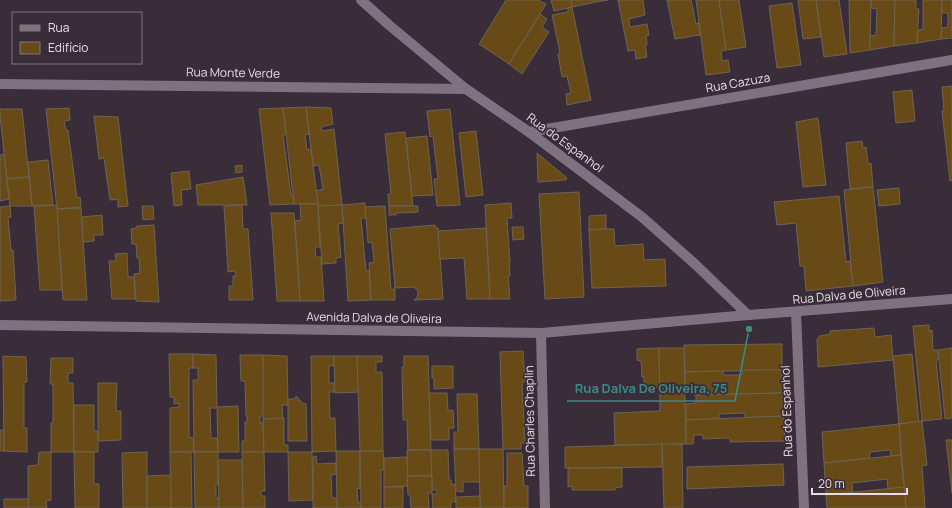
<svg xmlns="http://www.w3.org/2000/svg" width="952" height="508" viewBox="0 0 952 508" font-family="Manrope,sans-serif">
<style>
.building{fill:#684a17;stroke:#6e6353}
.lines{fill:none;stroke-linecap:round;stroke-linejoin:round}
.street{stroke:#807180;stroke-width:10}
.labels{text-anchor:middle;stroke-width:3.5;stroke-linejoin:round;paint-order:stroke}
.street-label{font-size:12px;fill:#e6dee6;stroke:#3a2d3a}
.leader{fill:none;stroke:#3a8b86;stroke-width:1.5}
.callout-dot{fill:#3a8b86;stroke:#3a2d3a;stroke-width:1.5}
.callout-label{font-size:13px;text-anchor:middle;font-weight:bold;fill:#3a8b86;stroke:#3a2d3a;stroke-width:3.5;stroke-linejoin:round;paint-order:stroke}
</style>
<rect width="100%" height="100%" fill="#3a2d3a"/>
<g class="building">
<path d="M506 0H538L546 4 509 64 479 44Z"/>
<path d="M551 0H571L572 7 554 11Z"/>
<path d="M571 0H595L596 2 572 7Z"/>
<path d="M595 0H608L596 2Z"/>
<path d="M618 0H643L645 15 629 19 630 27 647 24 649 35 646 36 647 45H645L647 57 636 59 635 50 628 51Z"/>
<path d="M667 0H691L696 24 699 23 700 35 675 39Z"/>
<path d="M696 0H719L726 50 721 51 722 61 728 60 730 72 706 75Z"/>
<path d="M719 0H739L746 47 726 50Z"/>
<path d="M798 0H816L821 37 803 39Z"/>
<path d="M816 0H839L847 54 824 57Z"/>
<path d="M849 0H871L870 50 850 53Z"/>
<path d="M871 0H895L894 46 870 50V36L876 35 877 9 871 8Z"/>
<path d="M895 0H916V9H919L917 43 894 46Z"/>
<path d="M923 0H942L941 39 917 43 918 30 923 29Z"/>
<path d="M942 0H952V38L941 39 942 28 948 27V13H942Z"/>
<path d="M792 3 801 65 777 68 769 6Z"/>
<path d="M572 7 591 100 567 105 566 94 571 93 567 76 562 77 558 54 560 53 552 15 568 12V8Z"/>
<path d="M540 14 547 19 542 27 549 32 522 74 509 64Z"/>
<path d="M952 86V180L950 181 942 111H944L942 87Z"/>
<path d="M912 90 915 121 896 123 893 92Z"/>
<path d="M306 107 331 108 333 124 321 127 322 131 334 129 342 205 318 206 316 191 323 189 319 165 313 166Z"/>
<path d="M306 107 309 134 305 135 307 150 311 149 318 204H294L283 108Z"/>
<path d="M69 108 70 120 64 121 66 130H68L77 198 80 197 81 207 57 209 46 109Z"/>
<path d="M283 108 286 134 283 135 291 195H293L294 204 270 205 259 109Z"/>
<path d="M0 109H22L29 177 7 179 0 116Z"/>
<path d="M450 109 460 205 437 206 434 179H438L433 136 430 137 427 111Z"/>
<path d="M94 116 118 117 128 206 118 207V199L110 200 104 158 99 159Z"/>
<path d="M818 118 826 185 803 187 796 122Z"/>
<path d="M476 131 483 195 466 197 459 133Z"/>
<path d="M405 132 413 206H389L388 194H391L385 134Z"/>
<path d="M427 136 433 195 412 196 406 138Z"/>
<path d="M862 141 863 148 866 147 868 164 871 163 873 187 850 189 846 143Z"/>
<path d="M537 153 567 178 566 180 538 182Z"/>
<path d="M4 154 9 199 0 201V155Z"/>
<path d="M48 160 53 205 32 206 28 162Z"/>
<path d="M242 165V172L236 173 235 166Z"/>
<path d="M189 171 191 189 181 190 182 205 174 206 171 173Z"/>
<path d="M29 177 32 206H10L7 179Z"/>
<path d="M243 177 247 205H198L196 185Z"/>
<path d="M873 187 883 282 853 286 844 190Z"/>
<path d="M899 188 900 204 879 206 877 190Z"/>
<path d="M579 192 584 297 545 299 539 194Z"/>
<path d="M839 196 846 262 850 261 853 286 806 291 804 266H800L796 223 777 225 774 202Z"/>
<path d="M365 203 366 218H361L366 271H369L371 300 348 301 342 205Z"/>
<path d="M511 203 512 218H507L510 262H509L510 276H508L510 299H490L485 205Z"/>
<path d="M300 204H318L320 247H315L316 257H321L324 301H300L295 221 301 220Z"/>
<path d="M57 205 62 290H40L34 206Z"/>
<path d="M242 205 243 229H248L253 300H229V286H233V276H236L235 271 228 272 224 206Z"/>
<path d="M342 205 343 223 338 224 341 257 336 258V263L322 264 318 206Z"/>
<path d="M10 206 11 217H8L11 251 13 250 16 300 0 301V207Z"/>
<path d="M142 206H153L154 219 143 220Z"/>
<path d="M385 206 391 289H395V300H371L369 263 374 262 372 242 368 243 365 207Z"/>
<path d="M389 206H418V212L396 213V215H389Z"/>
<path d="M81 208 87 300H63L57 209Z"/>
<path d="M271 213H294L300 301H277Z"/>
<path d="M102 215 103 235H94V241L83 242 82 217Z"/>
<path d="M606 215V229L589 230V216Z"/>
<path d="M154 225 159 302 136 301 134 274 140 273 139 257 137 258 136 244H132L131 229 136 228 137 226Z"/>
<path d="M435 225 436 228H438L443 299 414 300 417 298 418 293 417 290 414 287 395 288 390 229Z"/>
<path d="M512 227H523L524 239 513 240Z"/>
<path d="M486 228 490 299H467L464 258 440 259 438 231Z"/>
<path d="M606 229H614L615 246 643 244 644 260 665 259 666 286 592 288 589 230Z"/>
<path d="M127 253 128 277H134L135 299H112L109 261H116L115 254Z"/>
<path d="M929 325V331L932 330 933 350H938L939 360H936L942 419 922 421 913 326Z"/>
<path d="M874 328 875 337 891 335 893 360 818 367 817 339 820 336 830 334V331Z"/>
<path d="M782 344V370L685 372 684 345Z"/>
<path d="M659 348 660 387 644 388V377H642L641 361 637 360V349Z"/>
<path d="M659 348H684L686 444 615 445 614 413 660 411Z"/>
<path d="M952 348V418L945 419 938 350Z"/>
<path d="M523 351 525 382H522L525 443H521V449H503L500 352Z"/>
<path d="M169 354H193V368H189V437L194 438V452H170V408L179 407V403L174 404V397H170Z"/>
<path d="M193 354 216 355 217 408H210L211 438H217L218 452H194L193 380H198V368H193Z"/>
<path d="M912 354 919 422 899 424 893 356Z"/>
<path d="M240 355H263L264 416H260V423H263L264 452H242V441H245V422H247V416H246L245 381H241Z"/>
<path d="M263 355 287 356 288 405H282L283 419H263Z"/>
<path d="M3 356 26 357 27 382H24V428H27V452L4 451Z"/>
<path d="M311 356H334V366H329V383H334V392H329L330 418H335L336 451 312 452Z"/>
<path d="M334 356H357L359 392 335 393Z"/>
<path d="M357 356H382V362H376V372H382L383 451H360Z"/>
<path d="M404 356H428L431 450H408L407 420H403L402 367H404Z"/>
<path d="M51 358H73V373H68V383H73L74 452H51V423H53V384H50Z"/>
<path d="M432 366H453V388L434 389V378H432Z"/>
<path d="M743 370H782L783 393 694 395V386L685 387V372L723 371V375H742Z"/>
<path d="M98 383H117L116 411H121V440L98 441Z"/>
<path d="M429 393H447L448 411 453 410 454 428H449V440H431Z"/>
<path d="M783 393V416L745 418V413L719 414V419L686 420V404L696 403V395Z"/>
<path d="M457 394H477L479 449H454V432H458Z"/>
<path d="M295 397H298V400H300L302 403 306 404 307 441H288V399H295Z"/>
<path d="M74 405H94V431H98V452H74Z"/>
<path d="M238 406 239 452H218L217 407Z"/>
<path d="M783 416 785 441 730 442V438L703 439V435H694L693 444H686V420Z"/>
<path d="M284 418V445H288V452H264L263 419Z"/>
<path d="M922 421 927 465 922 466 925 508H906L899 424Z"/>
<path d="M899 424 901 455 891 456 890 450 870 452V458L824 463 822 432Z"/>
<rect x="0" y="430" width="4" height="21"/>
<path d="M946 440H952V493Z"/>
<path d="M662 444H682L683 508H664Z"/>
<path d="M662 444V467L565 468V447Z"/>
<path d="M454 449H479L480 482H463V492L456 491Z"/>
<path d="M479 449H503L504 508H480Z"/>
<path d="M407 450H431L432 476H407Z"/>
<path d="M431 450H448L449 480H451L452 485 455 484 456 502H451V508H433L432 494H437V490H432Z"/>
<path d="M336 451H360V489L357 488 358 503H361V508H337Z"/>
<path d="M360 451H383L384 470H381V508H361Z"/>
<path d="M39 452H51V500L46 501 47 508H28V466L38 465Z"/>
<path d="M74 452H94V484H99V508H75Z"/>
<path d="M147 452V508H123L122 453Z"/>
<path d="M170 452H191L192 508H171Z"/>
<path d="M194 452H218V484H216V498H219V508H195Z"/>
<path d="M242 452H264L265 491H261V496H265V508H243Z"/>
<path d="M288 452H312L313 500 289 501Z"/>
<path d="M507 453H522L524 486H528V508H504V486H507Z"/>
<path d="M901 455 904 487 888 489 887 479 852 483 853 492 826 495 824 463Z"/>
<path d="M316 456 317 464 336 463V474L331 475 332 498H336L337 508H313V457Z"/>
<path d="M407 457 408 486 384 487V458Z"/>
<path d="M218 460H242L243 508H219Z"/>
<path d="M783 464 784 485 687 489V467Z"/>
<path d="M568 468H622V487L615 488V490H572V486L568 487Z"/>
<path d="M171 475V508H147V476Z"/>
<path d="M407 476H432V493H428L429 508H411L410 494 408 495Z"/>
<rect x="384" y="487" width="19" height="21"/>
<path d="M904 487 906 508H827L826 495Z"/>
<path d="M480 496V508H456V497Z"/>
<path d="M4 499H29L28 508H4Z"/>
</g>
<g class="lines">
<g class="street">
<path d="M361 0 389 25 466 89 529 132 642 217 696 265 748 315"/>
<path d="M0 84 466 89"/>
<path d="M529 132 952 60"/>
<path d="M796 312 804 508"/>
<path d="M0 325 541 333 748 315 952 299"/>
<path d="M541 333 545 508"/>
</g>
</g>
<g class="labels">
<g class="street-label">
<text transform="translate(233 73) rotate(1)" y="4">Rua Monte Verde</text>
<text transform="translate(738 83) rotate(-10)" y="4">Rua Cazuza</text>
<text transform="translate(565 143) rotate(36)" y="4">Rua do Espanhol</text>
<text transform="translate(849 295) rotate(-5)" y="4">Rua Dalva de Oliveira</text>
<text transform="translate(374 318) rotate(1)" y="4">Avenida Dalva de Oliveira</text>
<text transform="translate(787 411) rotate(-92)" y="4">Rua do Espanhol</text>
<text transform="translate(530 421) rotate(-91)" y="4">Rua Charles Chaplin</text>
</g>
</g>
<path class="leader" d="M749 329L735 401H567"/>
<circle class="callout-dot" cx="749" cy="329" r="4"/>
<g class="callout-label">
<text x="651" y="393">Rua Dalva De Oliveira, 75</text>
</g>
<rect x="12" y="12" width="130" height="52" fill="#3a2d3a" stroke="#7f747f"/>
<rect x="20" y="25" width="20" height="6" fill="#807180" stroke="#7f747f"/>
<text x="48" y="32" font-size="12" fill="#e6dee6">Rua</text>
<rect x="20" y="42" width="20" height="12" fill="#684a17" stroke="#7f747f"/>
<text x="48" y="52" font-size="12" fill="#e6dee6">Edifício</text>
<path d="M812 488v6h95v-6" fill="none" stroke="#e6dee6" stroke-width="2"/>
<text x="818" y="488" font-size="12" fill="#e6dee6" stroke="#3a2d3a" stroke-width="3" paint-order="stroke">20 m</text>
</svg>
